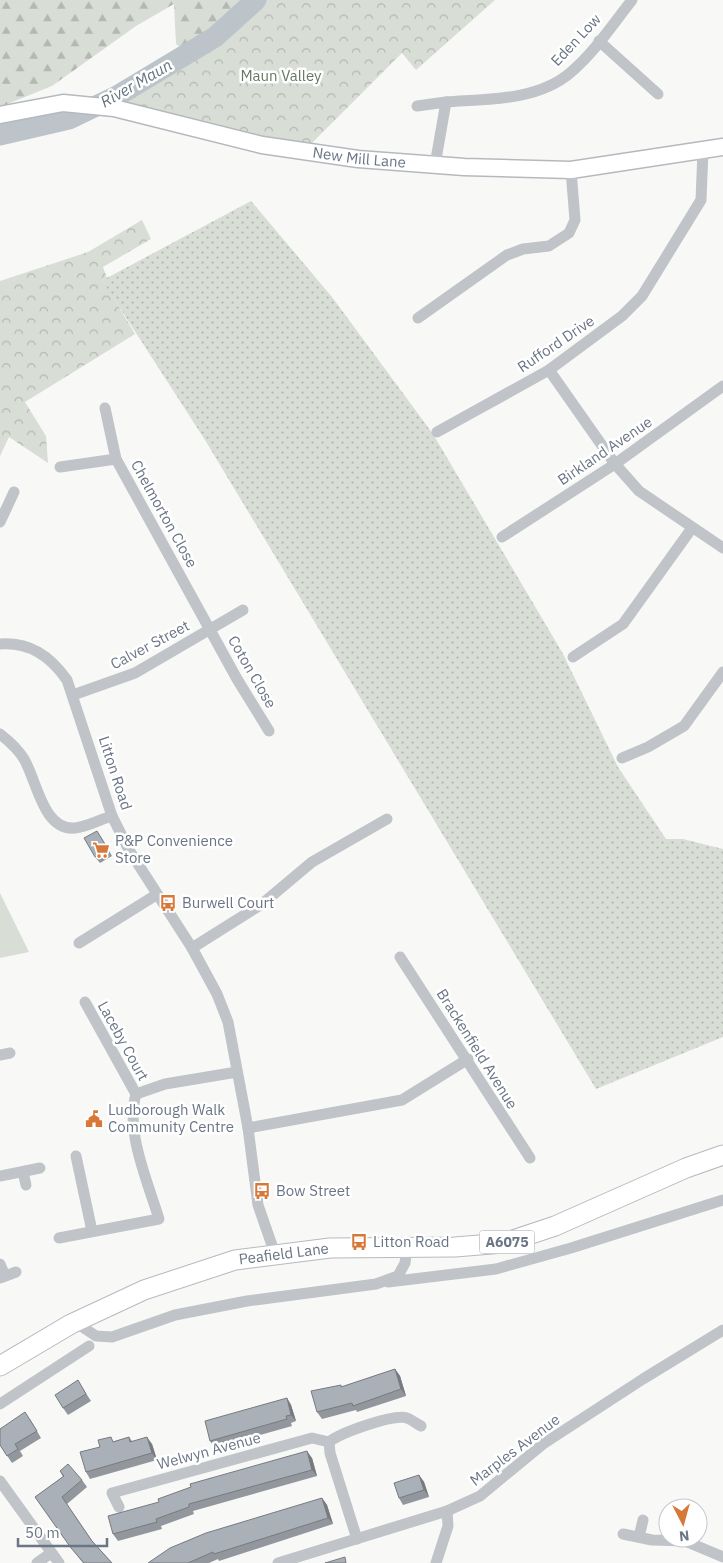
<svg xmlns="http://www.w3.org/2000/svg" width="723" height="1563" viewBox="0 0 723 1563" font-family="'IBM Plex Sans',sans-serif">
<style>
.grass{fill:#d8ddd6}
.forest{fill:url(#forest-firs)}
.park{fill:url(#park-crowns)}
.garden{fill:url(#garden-dots)}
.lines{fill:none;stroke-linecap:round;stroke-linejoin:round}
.river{stroke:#bcc4ca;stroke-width:21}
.secondary-casing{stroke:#b5b9be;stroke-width:19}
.primary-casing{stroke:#b6b9be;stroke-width:21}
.street{stroke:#c0c3c8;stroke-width:11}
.secondary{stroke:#fff;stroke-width:16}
.primary{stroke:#fff;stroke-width:19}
.wall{fill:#92979d}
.shaded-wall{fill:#777b80}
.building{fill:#aab0b7;stroke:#777b80}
.labels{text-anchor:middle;stroke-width:5;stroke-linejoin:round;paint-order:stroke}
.shield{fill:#fff;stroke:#979eaa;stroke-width:1}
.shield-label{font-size:14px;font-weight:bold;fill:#6a7585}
.street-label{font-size:15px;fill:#6a7585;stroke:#fff}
.park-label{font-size:15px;fill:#657864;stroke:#fff}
.poi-label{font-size:15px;fill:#6a7585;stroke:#fff;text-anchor:start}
.water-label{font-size:16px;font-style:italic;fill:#667580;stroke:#fff}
</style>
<defs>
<pattern id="forest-firs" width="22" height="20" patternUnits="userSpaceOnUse" patternTransform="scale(1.25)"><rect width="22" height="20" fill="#d8ddd6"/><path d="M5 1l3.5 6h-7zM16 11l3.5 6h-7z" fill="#b3b8b3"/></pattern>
<pattern id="park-crowns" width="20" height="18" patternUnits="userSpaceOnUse" patternTransform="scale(1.25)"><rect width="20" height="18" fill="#d8ddd6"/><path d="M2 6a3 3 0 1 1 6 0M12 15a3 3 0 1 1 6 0" fill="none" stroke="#b3b8b3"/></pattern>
<pattern id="garden-dots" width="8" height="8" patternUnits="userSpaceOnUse" patternTransform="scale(1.25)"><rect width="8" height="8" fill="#d8ddd6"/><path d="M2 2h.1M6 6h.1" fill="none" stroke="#b3b8b3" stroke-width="1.8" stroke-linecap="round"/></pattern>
</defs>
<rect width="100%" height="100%" fill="#f8f9f7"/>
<path class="grass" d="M0 893 29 952 0 958Z"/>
<path class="forest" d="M0 0H252L192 56 176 44 174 4 136 26 52 86 0 107Z"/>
<g class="park">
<path d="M260 0H495L416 70 402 53 312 143 307 151 110 104 182 67Z"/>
<path d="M142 220 151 239 103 267 107 278 103 280 135 334 25 402 46 436 48 463 9 437 0 456V281L88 252Z"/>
</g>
<path class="garden" d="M251 201 332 297 433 434 562 652 618 767 666 839H683L723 849V1037L596 1089 205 440 107 288 103 280Z"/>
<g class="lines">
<path class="river" d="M0 135 69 119 117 96 215 37 256 0"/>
<g class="secondary-casing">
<g id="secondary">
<path id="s1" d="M0 115 63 103 114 108 262 145 358 159 464 167 571 170 723 147"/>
</g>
</g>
<g class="primary-casing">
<g id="primary">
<path id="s2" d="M0 1366 71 1324 144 1290 235 1260 330 1248 455 1247 504 1243 555 1226 686 1168 723 1155"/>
</g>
</g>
<g class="street">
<path d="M599 41 658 94"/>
<path d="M446 102C486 99 537 101 570 73 594 53 613 24 632 0"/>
<path d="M417 106 446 102 435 165"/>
<path d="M418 318 507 255 523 249 549 246 569 233 575 220 571 170"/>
<path d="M549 370 615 464 639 491 723 548"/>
<path d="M105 408 116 459 237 679 269 731"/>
<path d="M437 432 549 370 622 316 642 296 701 200 703 151"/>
<path d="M60 467 116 459"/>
<path d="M0 522 14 492"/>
<path d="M502 537 615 464 723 386"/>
<path d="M0 644C30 642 50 656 67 680L112 816 129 850 192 948 217 994 228 1022 248 1128 258 1205 275 1254"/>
<path d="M573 657 623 624 692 528"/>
<path d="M73 695 135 673 243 610"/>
<path d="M0 734C9 741 18 749 24 759 37 781 43 831 75 828 87 827 101 819 112 816"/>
<path d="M622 758 648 747 684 726 723 672"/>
<path d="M79 943 156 895"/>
<path d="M192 948 262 904 312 862 387 819"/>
<path d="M400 957 530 1158"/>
<path d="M85 1002 136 1094"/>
<path d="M0 1055 10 1053"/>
<path d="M248 1128 402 1100 468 1059"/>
<path d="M76 1156 92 1231"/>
<path d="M23 1172 26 1185"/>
<path d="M0 1176 40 1168"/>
<path d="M59 1238 159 1219C148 1182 125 1132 136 1094L165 1084 237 1072"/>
<path d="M0 1264 5 1276"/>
<path d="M0 1278 16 1272"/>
<path d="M388 1282 496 1269 571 1248 723 1200"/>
<path d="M75 1322 96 1336 112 1337 175 1315 247 1301 376 1284 398 1276 405 1263 407 1247"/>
<path d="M0 1404 89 1346"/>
<path d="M329 1442 330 1453 357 1539"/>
<path d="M0 1481 59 1563"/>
<path d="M119 1507 112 1493 312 1438 329 1442C340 1433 395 1413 407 1418 412 1420 417 1424 421 1426"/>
<path d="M623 1534 652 1540 685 1541 723 1557"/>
<path d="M639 1537 643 1520"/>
<path d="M37 1563 51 1553"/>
<path d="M278 1563 447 1511 480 1496 543 1444 643 1379 723 1330"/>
<path d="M436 1563 448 1526 447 1511"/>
</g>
<use href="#secondary" class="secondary"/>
<use href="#primary" class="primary"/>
</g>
<g class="wall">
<path d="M101 837 112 856 100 863 95 857Z"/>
<path d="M395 1369 400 1376 406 1396 357 1412 356 1410 322 1419 317 1412 342 1387Z"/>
<path d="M82 1387 91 1401 68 1415 63 1408Z"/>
<path d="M287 1398 291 1405 296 1421 291 1423 292 1426 215 1448 210 1441Z"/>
<path d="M30 1419 41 1438 20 1451 23 1456 12 1463 0 1445Z"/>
<path d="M129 1437 132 1441 152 1444 157 1460 90 1479 86 1472 100 1447 115 1441Z"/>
<path d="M312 1458 317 1476 193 1511 194 1514 161 1526 162 1529 118 1541 113 1534 159 1502Z"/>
<path d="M60 1471 82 1480 87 1487 67 1504 92 1541 112 1563H83L76 1554 35 1497 63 1477Z"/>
<path d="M419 1475 424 1482 429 1497 403 1505 399 1498Z"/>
<path d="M322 1498 327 1505 333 1524 219 1561 218 1559 209 1563H148Z"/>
</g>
<g class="shaded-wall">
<path d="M395 1369 400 1376 406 1396 401 1389Z"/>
<path d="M287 1398 291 1405 296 1421 291 1415Z"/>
<path d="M147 1437 152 1444 157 1460 152 1453Z"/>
<path d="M307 1451 312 1458 317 1476 312 1470Z"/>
<path d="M419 1475 424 1482 429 1497 424 1490Z"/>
<path d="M322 1498 327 1505 333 1524 328 1518Z"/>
</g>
<g class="building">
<path d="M97 831 108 849 95 857 84 838Z"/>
<path d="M395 1369 401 1389 353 1406 352 1403 317 1412 311 1391 341 1385V1387Z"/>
<path d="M78 1380 86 1394 63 1408 55 1395Z"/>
<path d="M287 1398 291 1415 286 1416 287 1419 210 1441 205 1421Z"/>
<path d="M25 1412 37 1431 15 1444 18 1449 7 1456 0 1445V1429Z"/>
<path d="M111 1437 113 1442 129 1437 130 1442 147 1437 152 1453 86 1472 80 1452 100 1447 98 1440Z"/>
<path d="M307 1451 312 1470 189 1504V1507L156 1519 157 1522 113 1534 108 1516 159 1502 158 1499 191 1487 190 1484Z"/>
<path d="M68 1464 82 1480 62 1497 92 1541 112 1563H84L71 1548 35 1497 64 1476 60 1471Z"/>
<path d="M419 1475 424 1490 399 1498 394 1483Z"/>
<path d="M322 1498 328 1518 214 1554 213 1552 188 1563H148L170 1548 206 1533Z"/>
<path d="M345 1557 346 1563H325Z"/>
</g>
<defs>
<g id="supermarket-bare" transform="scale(1.35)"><path d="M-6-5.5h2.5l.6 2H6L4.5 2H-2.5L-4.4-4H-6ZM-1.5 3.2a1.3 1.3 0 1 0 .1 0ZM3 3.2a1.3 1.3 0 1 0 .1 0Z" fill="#d77838" stroke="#fff" stroke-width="2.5" paint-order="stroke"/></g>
<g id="bus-bare" transform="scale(1.35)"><path d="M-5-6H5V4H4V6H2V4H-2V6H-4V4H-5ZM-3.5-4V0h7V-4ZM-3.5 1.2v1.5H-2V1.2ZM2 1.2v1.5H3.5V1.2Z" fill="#d77838" stroke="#fff" stroke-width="2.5" paint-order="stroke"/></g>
<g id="civic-bare" transform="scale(1.35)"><path d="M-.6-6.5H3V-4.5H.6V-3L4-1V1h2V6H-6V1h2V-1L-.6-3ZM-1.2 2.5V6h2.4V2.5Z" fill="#d77838" stroke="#fff" stroke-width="2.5" paint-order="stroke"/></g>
</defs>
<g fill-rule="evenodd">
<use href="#supermarket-bare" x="101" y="850"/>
<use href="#bus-bare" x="168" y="903"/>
<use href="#civic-bare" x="94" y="1119"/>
<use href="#bus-bare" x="262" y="1191"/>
<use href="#bus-bare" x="359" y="1242"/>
</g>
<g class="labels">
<rect class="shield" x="479.5" y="1230.5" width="55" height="23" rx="4"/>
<g class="shield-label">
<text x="507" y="1247">A6075</text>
</g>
<g class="street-label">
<text transform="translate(576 40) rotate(-47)" y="5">Eden Low</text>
<text dy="5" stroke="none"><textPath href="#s1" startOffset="366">New Mill Lane</textPath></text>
<text transform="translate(556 344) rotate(-34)" y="5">Rufford Drive</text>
<text transform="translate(605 451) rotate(-34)" y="5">Birkland Avenue</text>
<text transform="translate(164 514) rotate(61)" y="5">Chelmorton Close</text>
<text transform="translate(150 645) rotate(-28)" y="5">Calver Street</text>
<text transform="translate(252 672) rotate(60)" y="5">Coton Close</text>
<text transform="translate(115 773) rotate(72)" y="5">Litton Road</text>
<text transform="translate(123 1041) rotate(61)" y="5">Laceby Court</text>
<text transform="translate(477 1049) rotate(58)" y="5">Brackenfield Avenue</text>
<text dy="5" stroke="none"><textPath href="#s2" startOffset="308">Peafield Lane</textPath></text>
<text transform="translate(515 1450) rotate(-37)" y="5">Marples Avenue</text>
<text transform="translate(209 1451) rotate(-15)" y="5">Welwyn Avenue</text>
</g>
<g class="park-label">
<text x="281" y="81">Maun Valley</text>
</g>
<g class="poi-label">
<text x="115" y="846">P&amp;P Convenience<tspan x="115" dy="17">Store</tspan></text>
<text x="182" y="908">Burwell Court</text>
<text x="108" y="1115">Ludborough Walk<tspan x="108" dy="17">Community Centre</tspan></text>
<text x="276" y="1196">Bow Street</text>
<text x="373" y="1247">Litton Road</text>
</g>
<g class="water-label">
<text transform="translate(136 83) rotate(-30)" y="6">River Maun</text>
</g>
</g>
<g transform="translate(683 1523) rotate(174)"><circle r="24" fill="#ffffff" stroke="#c3c8ce"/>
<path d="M0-4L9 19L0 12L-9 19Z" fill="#d77838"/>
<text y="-8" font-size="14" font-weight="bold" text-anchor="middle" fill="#6a7585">N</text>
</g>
<path d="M18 1538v8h89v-8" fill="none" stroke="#6a7585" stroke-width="2.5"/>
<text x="25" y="1538" font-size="15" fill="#6a7585" stroke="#ffffff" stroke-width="4" paint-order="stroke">50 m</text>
</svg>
